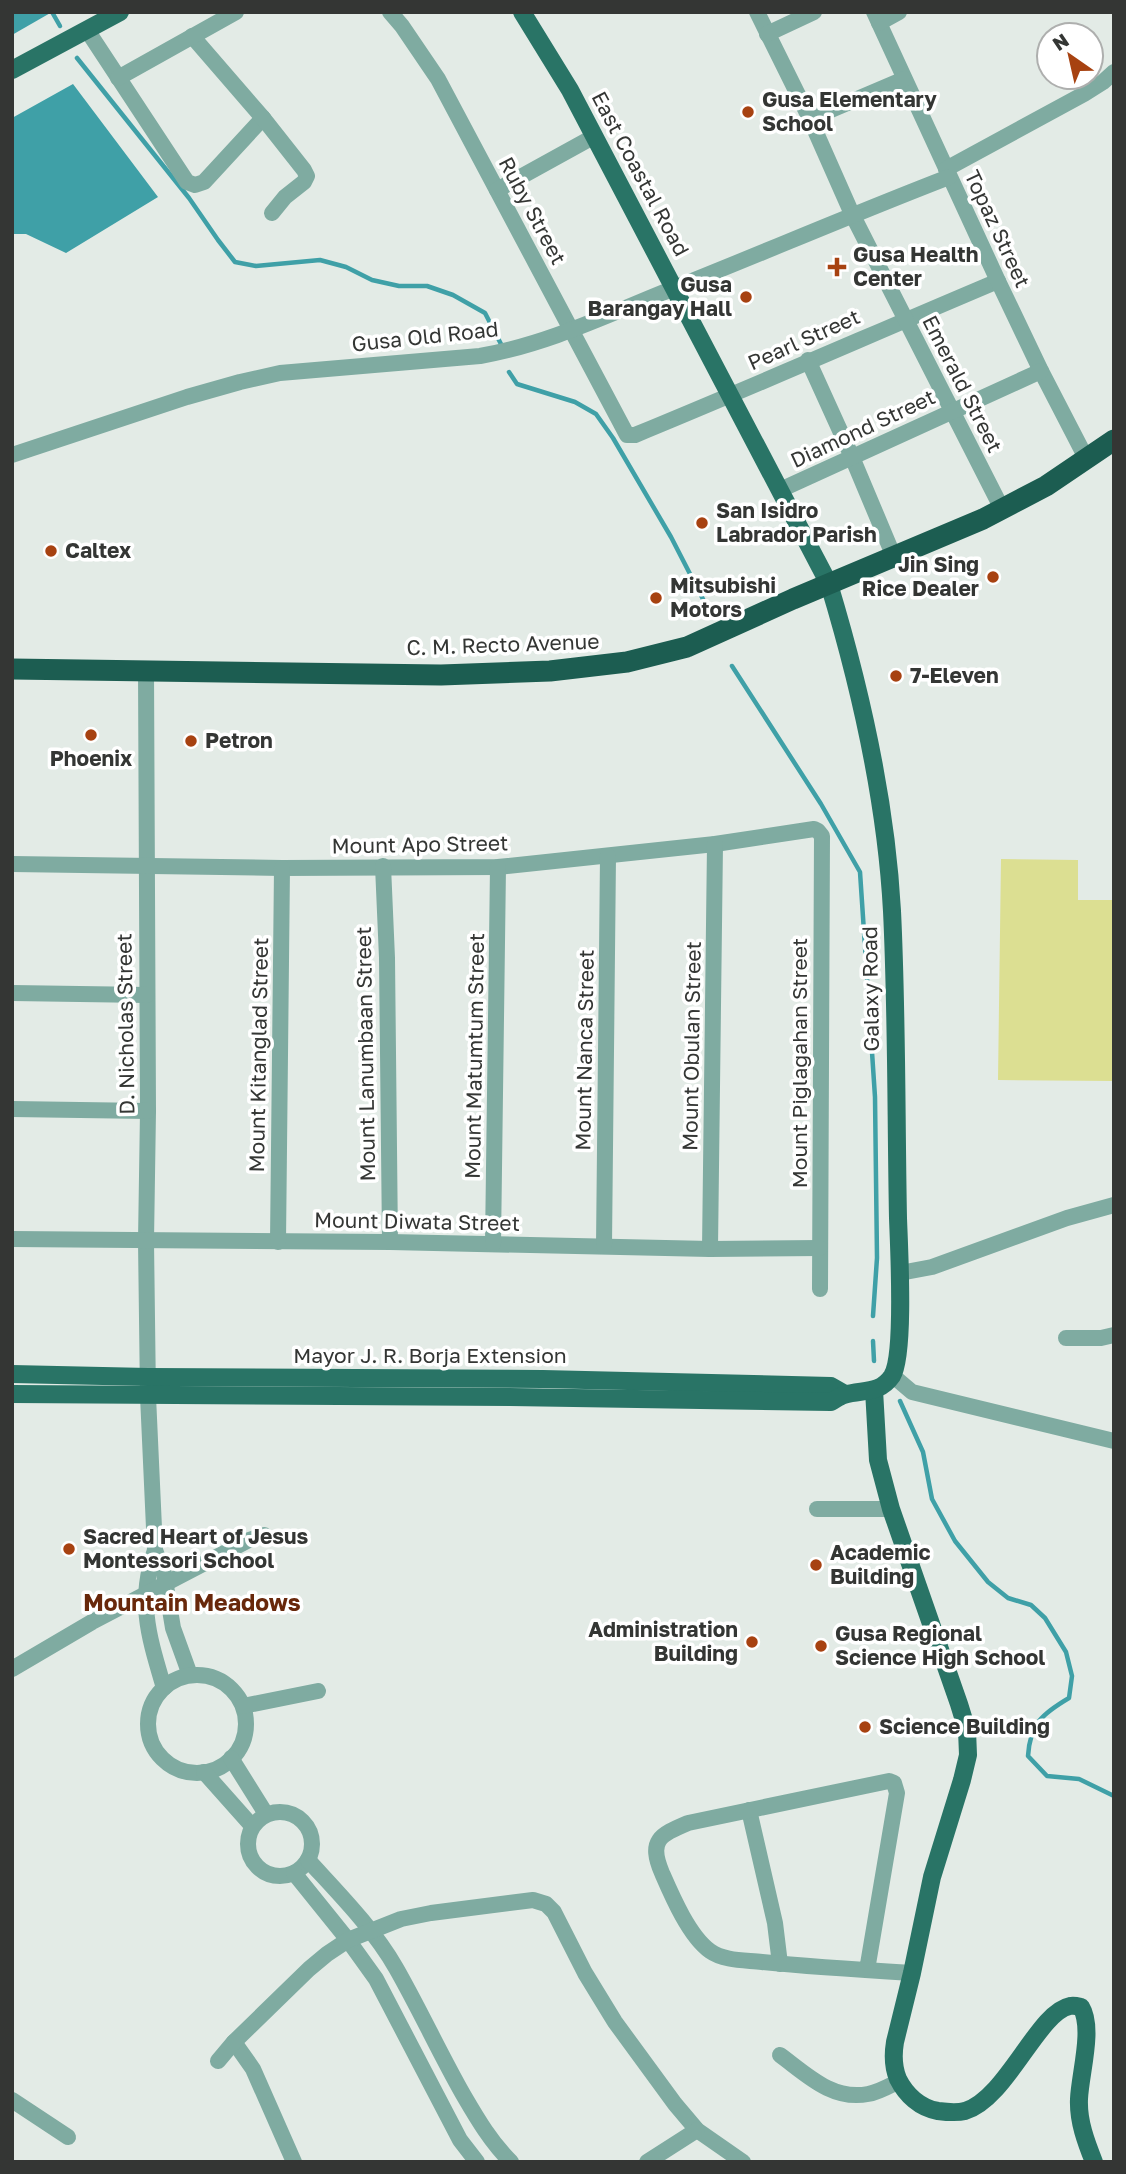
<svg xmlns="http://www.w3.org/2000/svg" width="1126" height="2174" viewBox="0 0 1126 2174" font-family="'Golos Text',sans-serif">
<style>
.green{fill:#dcdf92}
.water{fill:#3fa0a7}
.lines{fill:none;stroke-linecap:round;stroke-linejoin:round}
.stream{stroke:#3fa0a7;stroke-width:4.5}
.minor{stroke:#7faba1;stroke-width:16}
.major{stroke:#297466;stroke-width:18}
.highway{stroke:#1c5d51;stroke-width:21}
.poi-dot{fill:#a74211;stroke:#fff;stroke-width:2.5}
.labels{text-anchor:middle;stroke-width:7;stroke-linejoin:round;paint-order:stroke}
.poi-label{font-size:21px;font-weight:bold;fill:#343634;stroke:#fff;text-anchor:start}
.street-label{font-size:21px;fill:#343634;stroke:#fff}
.neighbourhood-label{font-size:23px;font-weight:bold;fill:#68280b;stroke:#fff}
</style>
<rect width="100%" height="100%" fill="#e3ebe6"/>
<path class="green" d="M1001 859 1078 860V900H1114V1081L998 1080Z"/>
<g class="water">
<path d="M12 12H52L12 35Z"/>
<path d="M73 84 158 197 66 253 26 234H12V118Z"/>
</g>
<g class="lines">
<g class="stream">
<path d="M52 12 60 26"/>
<path d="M77 58 189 198 218 240 235 262 256 266 320 260 346 267 372 280 399 286H427L453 295 485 313 502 346"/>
<path d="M509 372 517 384 575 402 596 414 613 438 671 537 706 605"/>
<path d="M732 666 821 804 860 872 875 1097 877 1258 873 1316"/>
<path d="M873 1341 874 1361"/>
<path d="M900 1401 923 1452 932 1499 955 1541 988 1582 1008 1598 1031 1605 1045 1618 1066 1652 1072 1676 1069 1698C1042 1714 1030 1724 1028 1756L1047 1776 1079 1779 1114 1796"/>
</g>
<g class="minor">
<path d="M390 12 402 26 438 79 627 435H635C757 385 877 332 998 281"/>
<path d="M757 12 810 119 852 214 1002 509"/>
<path d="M874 12 998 281 1041 371 1087 460"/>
<path d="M879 23 899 12"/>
<path d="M87 30 187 182 195 185 204 182 263 118"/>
<path d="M767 34 814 12"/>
<path d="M192 36 263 118 304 170 307 176 304 182 285 197 272 213"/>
<path d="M118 78 236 12"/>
<path d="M810 119 904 79"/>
<path d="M946 169 1084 94 1103 82 1114 72"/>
<path d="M497 190 593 137"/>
<path d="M808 360 852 457 894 557"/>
<path d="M12 455 187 397 240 382 280 373 480 356C544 345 603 317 662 293 758 255 853 214 949 177"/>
<path d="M780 490 1041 371"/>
<path d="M146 670 148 1111 146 1241 148 1396 155 1550 164 1574 173 1628 190 1675"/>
<path d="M12 864 282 868 498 867 715 844 814 829 818 831 822 836 820 1289"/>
<path d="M383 866 387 958 390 1242"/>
<path d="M12 993 147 995"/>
<path d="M12 1109 148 1111"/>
<path d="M12 1239 390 1242 710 1249 820 1248"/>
<path d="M278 1242 282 868"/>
<path d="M493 1244 498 867"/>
<path d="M604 1246 608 856"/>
<path d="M710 1249 715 844"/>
<path d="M900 1273 932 1267 1067 1218 1114 1205"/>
<path d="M1066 1338H1101L1114 1335"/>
<path d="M892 1375 912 1392 1114 1441"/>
<path d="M817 1509H891"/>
<path d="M155 1550C137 1602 149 1637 164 1688"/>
<path d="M12 1669 92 1622 249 1540 264 1535"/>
<circle cx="197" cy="1724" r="49"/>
<path d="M243 1706 318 1691"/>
<path d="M231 1758 266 1814"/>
<path d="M204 1772 252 1826"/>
<path d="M749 1810 775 1923 780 1964"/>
<circle cx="280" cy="1844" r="32"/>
<path d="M308 1860C339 1894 373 1928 396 1968 420 2010 440 2054 464 2096 478 2120 491 2142 511 2162"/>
<path d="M294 1873 348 1940 376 1979 460 2140 477 2162"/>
<path d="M867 1970 897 1793 894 1783 889 1781 688 1823C660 1835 648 1840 662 1873 672 1896 689 1936 710 1951 724 1961 745 1960 762 1962 812 1967 862 1970 912 1973"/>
<path d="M234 2042 253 2069 294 2162"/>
<path d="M780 2055C806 2074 832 2101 868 2094 879 2092 889 2086 899 2081"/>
<path d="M218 2061 234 2042 309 1969 327 1954 348 1940 401 1919 431 1913 533 1900 546 1904 554 1912 585 1973 615 2022 675 2104 697 2130 743 2162"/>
<path d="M12 2100 68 2137"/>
<path d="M647 2162 697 2130"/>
</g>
<g class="major">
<path d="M12 70 120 12"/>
<path d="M12 1374 148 1377 543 1379 831 1386 845 1394"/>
<path d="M874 1390 878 1460 891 1509 959 1704 967 1730 968 1755 962 1780 932 1877 912 1973 895 2042C893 2054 893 2067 898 2079 906 2095 920 2108 938 2111 946 2112 957 2113 965 2111 1007 2098 1038 2012 1070 2006 1074 2005 1077 2006 1081 2007 1094 2028 1080 2074 1079 2099 1078 2121 1086 2142 1094 2162"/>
<path d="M12 1394 510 1397 831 1402C835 1400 840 1396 844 1395 862 1389 879 1395 892 1376 905 1355 899 1247 898 1218 896 1116 897 1013 892 911 886 800 861 690 829 584L570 90 522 12"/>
</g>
<path class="highway" d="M12 669 441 675 550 671 627 662 687 647 793 599 983 519 1046 486 1114 440"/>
</g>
<g class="poi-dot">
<circle cx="748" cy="112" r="7"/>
<path d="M833.5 256.5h7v7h7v7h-7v7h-7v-7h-7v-7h7z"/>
<circle cx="746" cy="297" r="7"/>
<circle cx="702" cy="523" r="7"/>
<circle cx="51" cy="551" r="7"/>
<circle cx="993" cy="577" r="7"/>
<circle cx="656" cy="598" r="7"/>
<circle cx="896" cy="676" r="7"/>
<circle cx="91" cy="735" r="7"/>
<circle cx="191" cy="741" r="7"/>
<circle cx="69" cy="1549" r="7"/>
<circle cx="816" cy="1565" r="7"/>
<circle cx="752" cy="1642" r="7"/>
<circle cx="821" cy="1646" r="7"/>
<circle cx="865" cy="1727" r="7"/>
</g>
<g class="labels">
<g class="poi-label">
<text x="762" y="107">Gusa Elementary<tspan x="762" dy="24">School</tspan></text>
<text x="853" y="262">Gusa Health<tspan x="853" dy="24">Center</tspan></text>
<text x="732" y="292" text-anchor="end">Gusa<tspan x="732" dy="24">Barangay Hall</tspan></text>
<text x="716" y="518">San Isidro<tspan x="716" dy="24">Labrador Parish</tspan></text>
<text x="65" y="558">Caltex</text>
<text x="979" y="572" text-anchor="end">Jin Sing<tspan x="979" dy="24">Rice Dealer</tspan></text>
<text x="670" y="593">Mitsubishi<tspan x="670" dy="24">Motors</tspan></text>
<text x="910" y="683">7-Eleven</text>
<text x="205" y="748">Petron</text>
<text x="91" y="766" text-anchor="middle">Phoenix</text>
<text x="83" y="1544">Sacred Heart of Jesus<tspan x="83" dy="24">Montessori School</tspan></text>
<text x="830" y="1560">Academic<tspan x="830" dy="24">Building</tspan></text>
<text x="738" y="1637" text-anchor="end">Administration<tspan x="738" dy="24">Building</tspan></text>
<text x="835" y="1641">Gusa Regional<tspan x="835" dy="24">Science High School</tspan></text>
<text x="879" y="1734">Science Building</text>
</g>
<g class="street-label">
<text transform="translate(640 174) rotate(62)" y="7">East Coastal Road</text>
<text transform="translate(532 211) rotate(62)" y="7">Ruby Street</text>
<text transform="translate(997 229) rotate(65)" y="7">Topaz Street</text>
<text transform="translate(425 337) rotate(-6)" y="7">Gusa Old Road</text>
<text transform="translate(804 340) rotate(-24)" y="7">Pearl Street</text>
<text transform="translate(962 384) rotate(63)" y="7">Emerald Street</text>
<text transform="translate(863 429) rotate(-25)" y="7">Diamond Street</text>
<text transform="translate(503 645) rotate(-2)" y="7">C. M. Recto Avenue</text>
<text transform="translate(420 845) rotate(-1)" y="7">Mount Apo Street</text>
<text transform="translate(871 989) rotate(-91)" y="7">Galaxy Road</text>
<text transform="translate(126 1024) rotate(-91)" y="7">D. Nicholas Street</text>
<text transform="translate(692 1046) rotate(-89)" y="7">Mount Obulan Street</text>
<text transform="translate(585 1050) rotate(-89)" y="7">Mount Nanca Street</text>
<text transform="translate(366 1054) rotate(-91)" y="7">Mount Lanumbaan Street</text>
<text transform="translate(259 1055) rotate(-89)" y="7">Mount Kitanglad Street</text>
<text transform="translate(475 1056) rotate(-89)" y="7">Mount Matumtum Street</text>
<text transform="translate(800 1063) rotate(-90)" y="7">Mount Piglagahan Street</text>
<text transform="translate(417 1222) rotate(1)" y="7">Mount Diwata Street</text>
<text x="430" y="1363">Mayor J. R. Borja Extension</text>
</g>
<g class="neighbourhood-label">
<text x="192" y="1611">Mountain Meadows</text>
</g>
</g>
<rect width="1126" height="2174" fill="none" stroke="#343634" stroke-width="28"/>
<g transform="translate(1070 56) rotate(326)"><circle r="33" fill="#ffffff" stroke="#aeafae" stroke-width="2"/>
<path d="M0-5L12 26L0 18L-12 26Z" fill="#a74211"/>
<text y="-10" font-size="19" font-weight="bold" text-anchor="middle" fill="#343634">N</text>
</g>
</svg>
